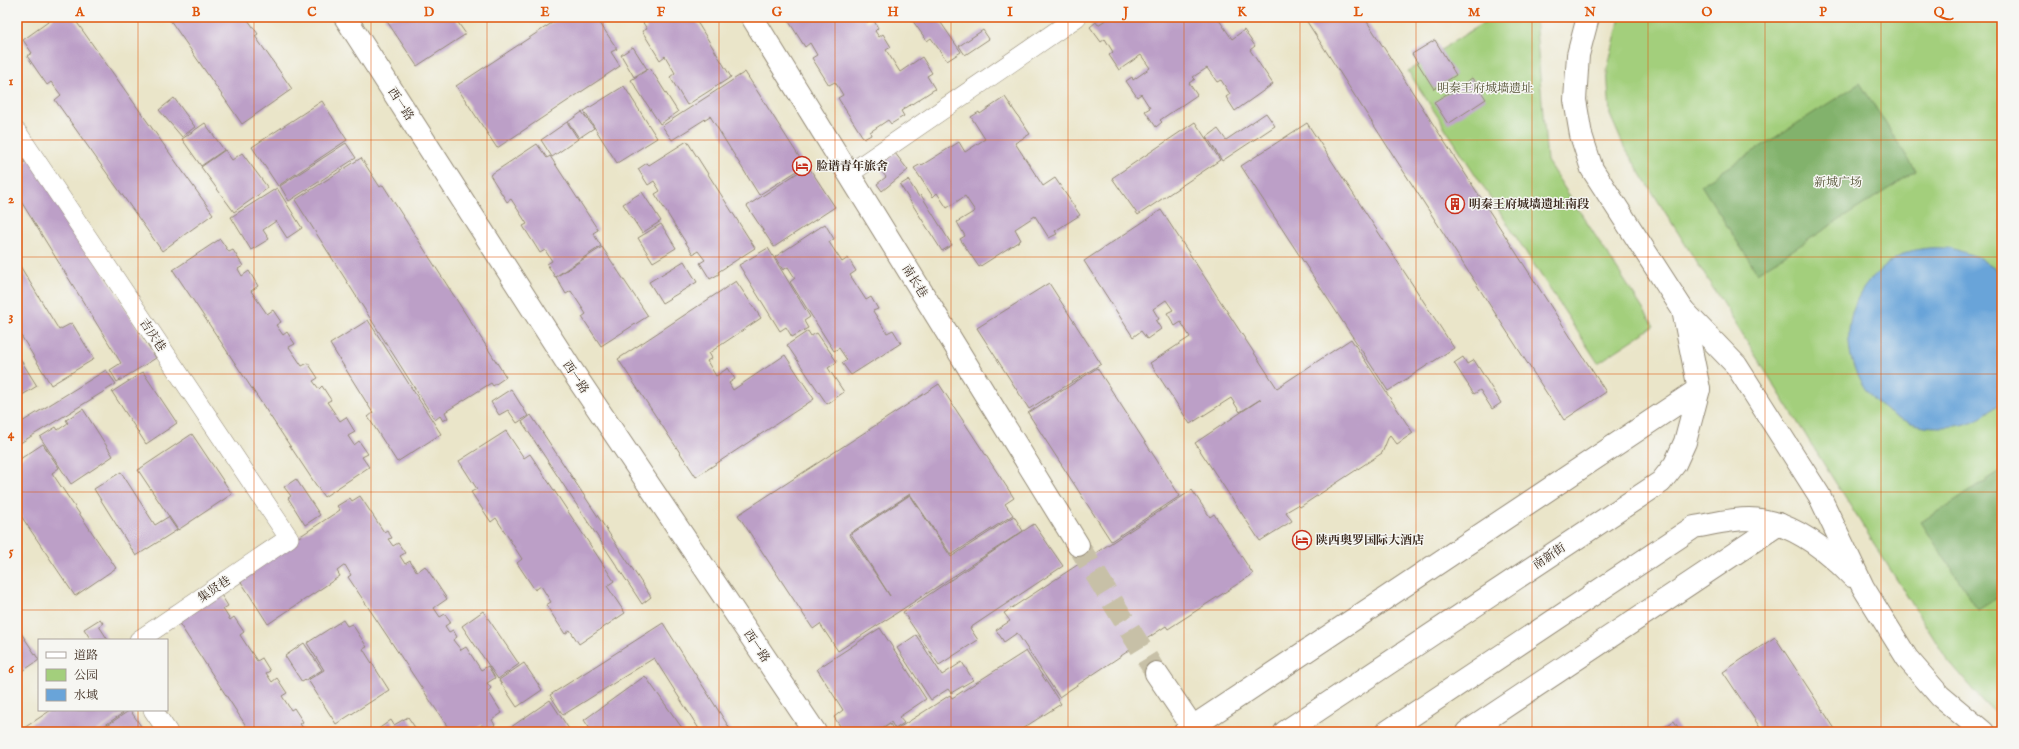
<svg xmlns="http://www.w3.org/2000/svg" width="2019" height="749" viewBox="0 0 2019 749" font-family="'IM FELL English','Noto Serif SC',serif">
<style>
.green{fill:#a3cf7c;stroke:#6f7c4d}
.forest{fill:#82b26c;stroke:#5e6e45}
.water{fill:#69a4d9;stroke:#52677c}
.building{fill:#bc9fc7}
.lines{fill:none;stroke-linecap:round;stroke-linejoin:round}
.minor-tunnel{stroke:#c7c0a7;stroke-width:22;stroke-dasharray:22 11;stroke-linecap:butt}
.service-casing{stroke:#928874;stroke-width:20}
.minor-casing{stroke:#928874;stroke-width:24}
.tertiary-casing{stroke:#928874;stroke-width:24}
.secondary-casing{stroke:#928874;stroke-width:24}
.service{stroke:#fff;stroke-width:19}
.minor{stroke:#fff;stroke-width:22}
.tertiary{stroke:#fff;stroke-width:22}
.secondary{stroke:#fff;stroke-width:22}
.grid{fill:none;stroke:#df570d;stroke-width:1;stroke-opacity:0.55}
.labels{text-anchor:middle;stroke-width:3;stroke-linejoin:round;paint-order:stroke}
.park-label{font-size:12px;fill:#555336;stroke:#f6f6f2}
.street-label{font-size:12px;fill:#3b2a1e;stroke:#f6f6f2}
.poi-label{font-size:12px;font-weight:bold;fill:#3b2a1e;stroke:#f6f6f2;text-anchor:start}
.neatline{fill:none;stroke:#df570d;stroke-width:1.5}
.grid-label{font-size:13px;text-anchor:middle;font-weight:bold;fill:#df570d}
</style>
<rect width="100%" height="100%" fill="#f6f6f2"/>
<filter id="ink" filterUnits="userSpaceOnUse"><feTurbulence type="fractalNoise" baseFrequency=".025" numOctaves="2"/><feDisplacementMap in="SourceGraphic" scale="8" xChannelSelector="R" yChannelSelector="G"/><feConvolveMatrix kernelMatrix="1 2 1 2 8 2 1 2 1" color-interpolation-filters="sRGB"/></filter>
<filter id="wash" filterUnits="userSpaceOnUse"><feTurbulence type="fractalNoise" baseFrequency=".012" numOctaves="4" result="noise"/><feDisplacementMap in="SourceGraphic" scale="16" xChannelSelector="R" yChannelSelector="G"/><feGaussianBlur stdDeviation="0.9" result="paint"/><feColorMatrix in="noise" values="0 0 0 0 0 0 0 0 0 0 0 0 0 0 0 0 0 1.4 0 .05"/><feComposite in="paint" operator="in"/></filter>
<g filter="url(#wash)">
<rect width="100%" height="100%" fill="#eae5c9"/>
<g class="green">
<path d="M1492 17H1535L1547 161 1654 326 1598 363 1408 71Z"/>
<path d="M1620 17H1998L2002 22V716L1983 702 1948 661 1624 147 1610 115 1607 70Z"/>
</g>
<g class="forest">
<path d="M1860 83 1916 171 1757 273 1701 185Z"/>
<path d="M2002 470V595L1978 610 1921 522Z"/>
</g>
<path class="water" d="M1951 248 1978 257 2002 274V402C1995 407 1988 414 1980 418 1968 425 1953 427 1939 427 1857 428 1817 325 1879 271 1890 261 1905 251 1921 249 1931 247 1941 248 1951 248Z"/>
<g id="blocks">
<g class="building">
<path d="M17 17H24L17 22Z"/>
<path d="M55 17H73L213 214 162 251 55 100 61 95 51 82 47 85 27 56 32 53 23 40Z"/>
<path d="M168 17H246L258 34 255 36 292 89 242 124Z"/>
<path d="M384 17H454L466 34 417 66Z"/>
<path d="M561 17H596L617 49 611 52 620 66 497 148 456 86Z"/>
<path d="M633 17H694L731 77 687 105 670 77 675 73 665 56 660 60 642 31 647 29 640 18 636 21Z"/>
<path d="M786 17H864L867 22 873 19 878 28 875 31 879 37 883 34 891 47 886 50 900 72 922 57 932 73 927 76 935 89 901 111 904 116 891 124 888 120 870 132 871 135 864 139 838 98 843 95 835 82 829 85 812 58 817 55 810 43 805 47Z"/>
<path d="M910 17H937L961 52 947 61 931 38 927 41Z"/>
<path d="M1110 17H1217L1232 39 1244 30 1255 46 1250 50 1273 84 1235 111 1226 97 1230 94 1221 80 1217 82 1207 68 1193 77 1195 79 1189 83 1197 95 1160 120 1162 122 1156 127 1145 111 1150 108 1141 94 1137 97 1126 81 1132 77 1133 80 1150 68 1141 55 1119 70 1109 55 1113 52 1105 39 1101 42 1090 27 1096 22 1098 25Z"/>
<path d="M1304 17H1364L1606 392 1564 420Z"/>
<path d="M983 30 989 39 965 55 959 46Z"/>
<path d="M1435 40 1456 75 1434 89 1412 54Z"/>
<path d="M633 47 647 69 634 77 621 55Z"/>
<path d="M650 68 678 112 660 124 631 80Z"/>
<path d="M745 72 805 166 759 195 710 116 672 140 662 126Z"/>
<path d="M1472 78 1486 99 1448 124 1434 102Z"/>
<path d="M624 86 657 138 617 163 584 111Z"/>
<path d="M1005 97 1030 134 1015 143 1043 186 1055 178 1080 215 1055 231 1057 234 1049 238 1035 216 1015 229 1021 240 979 267 960 239 965 236 957 222 975 211 965 196 947 208 937 193 933 197 914 168 921 164 922 165 959 142 965 152 985 139 971 117 979 112 980 114Z"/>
<path d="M174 98 195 127 182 137 159 110Z"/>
<path d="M322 101 347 140 278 186 252 147Z"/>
<path d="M582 112 594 128 579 138 568 122Z"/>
<path d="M1266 113 1275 126 1222 161 1207 137 1218 129 1226 140Z"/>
<path d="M567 122 578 139 552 157 541 140Z"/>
<path d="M1195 122 1220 160 1138 215 1112 178Z"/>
<path d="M205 123 224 150 201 166 182 139Z"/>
<path d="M1307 123 1454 348 1388 391 1241 166Z"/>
<path d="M17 131 32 156 17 164Z"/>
<path d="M687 141 755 248 718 272 719 274 710 279 700 263 705 260 698 251 693 254 655 194 660 191 654 181 648 185 638 169 647 163 649 165Z"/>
<path d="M346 143 356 158 289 201 280 186Z"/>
<path d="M537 144 547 158 550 156 598 230 593 233 601 246 555 277 547 264 552 261 545 250 540 253 523 226 527 224 511 199 507 202 490 175Z"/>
<path d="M225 150 232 160 242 153 268 188 234 212 201 167Z"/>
<path d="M895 153 908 170 882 191 877 184 886 177 878 167Z"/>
<path d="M32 157 156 358 117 382 110 370 121 363 17 195V167Z"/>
<path d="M361 158 380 187 383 185 506 377 493 386 491 383 445 412 448 418 443 421 440 416 435 420 295 200Z"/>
<path d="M808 166 835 207 774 247 747 206Z"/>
<path d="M908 180 919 197 921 195 952 245 942 251 900 185Z"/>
<path d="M277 188 302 228 287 238 276 221 263 230 269 239 251 250 231 217Z"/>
<path d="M642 192 661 221 642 233 623 204Z"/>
<path d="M1161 210 1277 388 1351 339 1413 433 1397 444 1390 435 1389 436 1382 453 1300 507 1298 505 1286 512 1292 521 1260 541 1195 443 1261 399 1240 412 1231 398 1190 424 1150 363 1190 337 1181 322 1175 326 1167 313 1173 310 1166 300 1153 309 1159 319 1156 321 1161 329 1147 339 1141 331 1133 337 1084 261Z"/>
<path d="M661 224 676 248 653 262 638 238Z"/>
<path d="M825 224 834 239 829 242 842 262 848 258 856 271 850 275 866 300 871 297 878 309 873 311 887 333 893 330 901 343 851 375 842 363 847 360 839 348 834 351 790 282 795 278 788 267 783 270 775 257Z"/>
<path d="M220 239 229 252 233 250 243 266 238 269 242 276 249 271 258 286 251 291 267 314 273 310 281 322 276 325 283 335 287 332 295 344 289 347 302 366 308 363 318 378 313 381 319 389 322 386 331 400 327 402 340 421 346 417 355 432 348 436 354 445 359 441 368 454 362 457 369 467 324 497 173 270Z"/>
<path d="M602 247 648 316 601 346 582 317 586 314 571 291 566 294 556 277Z"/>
<path d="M768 248 810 317 804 321 808 328 792 337 786 327 780 331 739 265Z"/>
<path d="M17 261 59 330 72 323 94 359 51 385 17 329Z"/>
<path d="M684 261 697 282 662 303 649 282Z"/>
<path d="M736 281 761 318 709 353 712 358 707 361 716 376 728 368 735 379 729 383 733 390 785 355 814 399 696 477 618 359Z"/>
<path d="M1049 283 1101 364 1029 409 977 328Z"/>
<path d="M368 320 441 434 397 462 368 417 373 413 330 344Z"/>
<path d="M808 331 811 336 817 333 837 362 828 368 844 392 827 404 787 345Z"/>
<path d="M17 354 37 386 19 397 17 393Z"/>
<path d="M1463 357 1467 364 1474 360 1501 403 1492 409 1480 390 1474 394 1454 363Z"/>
<path d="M1097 368 1180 496 1111 541 1028 413Z"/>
<path d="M106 370 116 384 17 445V425Z"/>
<path d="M143 372 177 423 146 444 112 392Z"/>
<path d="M939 384 1014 498 1005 504 1013 515 951 555 910 494 849 534 890 596 851 534 910 495 951 557 1014 516 1023 531 838 651 820 624 813 629 738 515Z"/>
<path d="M511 389 528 416 517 423 508 410 499 415 491 402Z"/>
<path d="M83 409 113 456 71 484 40 437 56 427 58 430 68 423 66 420Z"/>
<path d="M531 415 651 597 642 604 522 422Z"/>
<path d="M506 431 524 458 530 454 614 581 607 586 625 613 579 644 570 630 565 634 546 605 551 602 541 586 535 590 517 563 522 559 496 518 491 522 471 492 477 489 459 461Z"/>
<path d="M192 434 232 494 178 530 138 470Z"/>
<path d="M43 444 59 468 52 473 116 568 75 596 17 510V461Z"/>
<path d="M121 472 155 525 168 517 177 530 136 556 94 489Z"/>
<path d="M296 479 320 515 305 525 288 498 291 496 284 487Z"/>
<path d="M1192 490 1210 517 1214 514 1253 574 1168 629 1166 626 1059 697 1017 633 1004 642 996 630 1010 621 1004 613Z"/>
<path d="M360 496 384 532 387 530 392 538 388 539 393 546 398 543 405 553 400 556 405 564 410 561 417 572 425 566 447 599 434 608 440 617 445 614 451 622 445 626 449 632 453 630 457 637 453 640 461 650 466 647 481 670 488 666 495 678 487 683 491 688 488 691 502 713 492 720 495 725 486 731 482 725 471 732H451L348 577 351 575 345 565 337 571 340 576 268 624 238 577 340 510 337 506 350 498 352 501Z"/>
<path d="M1034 524 1063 566 970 628 978 640 939 665 903 612Z"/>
<path d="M220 593 228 606 223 609 230 620 234 617 244 632 240 635 257 661 262 658 270 671 266 673 272 682 277 678 287 693 282 696 291 710 294 708 303 722 300 724 306 732H250L169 608Z"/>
<path d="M483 611 519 664 498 679 462 626Z"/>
<path d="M100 619 103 623 99 626 108 640 96 639 91 640 84 629Z"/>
<path d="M343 620 347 626 352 624 367 647 363 649 389 690 336 724 308 680 324 670 307 643Z"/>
<path d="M663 623 732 732H701L654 658 563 715 550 695Z"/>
<path d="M17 627 39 660 17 675Z"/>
<path d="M880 628 926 699 899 717 904 723 895 729 891 722 876 732H844L834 717 843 710 817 669Z"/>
<path d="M916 635 942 675 962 662 973 680 951 693 948 689 931 700 897 648Z"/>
<path d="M1775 637 1837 732H1763L1723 672Z"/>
<path d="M304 643 322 670 302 682 285 656Z"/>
<path d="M1026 651 1061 704 1017 732H878L890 724 894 731 950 695 952 698Z"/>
<path d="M524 663 542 690 517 707 499 680Z"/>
<path d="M645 676 685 732H592L584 720Z"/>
<path d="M550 700 569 729 564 732H504Z"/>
<path d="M51 710H121L123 713 95 732H18Z"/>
<path d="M130 710 145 732H97Z"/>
<path d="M408 717 418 732H379L377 730 391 720 394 725Z"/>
<path d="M1674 721 1681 732H1657Z"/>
</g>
</g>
</g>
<g filter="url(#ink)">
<use href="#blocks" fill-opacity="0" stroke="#928874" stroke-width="1"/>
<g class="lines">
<path class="minor-tunnel" d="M1078 545 1156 673"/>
<g class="service-casing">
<g id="service">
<path d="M17 132 289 538 139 640"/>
<path d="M849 174 1077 17"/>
<path d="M153 710 168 732"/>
</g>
</g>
<g class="minor-casing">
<g id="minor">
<path d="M752 17 1078 545"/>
<path d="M1156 673 1196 732"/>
<path d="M1185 732 1699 389"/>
<path d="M1467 732 1779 524"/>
</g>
</g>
<g class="tertiary-casing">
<path id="tertiary" d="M345 17 571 369 815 732"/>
</g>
<g class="secondary-casing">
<g id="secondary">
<path d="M1588 17 1578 55 1575 100 1581 135 1592 169 1683 310 1736 365 1819 495 1863 587 1907 658 1940 696 1983 732"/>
<path d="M1285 732 1661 482 1675 464 1685 442 1699 389 1683 310"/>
<path d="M1387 732 1694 527C1712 524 1731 519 1749 519 1789 520 1826 549 1852 576"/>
</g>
</g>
<use href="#service" class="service"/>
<use href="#minor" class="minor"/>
<use href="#tertiary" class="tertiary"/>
<use href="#secondary" class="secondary"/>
</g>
</g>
<path class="grid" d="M138 17V640M254 17V732M371 17V732M487 17V732M603 17V732M719 17V732M835 17V732M951 17V732M1068 17V732M1184 17V732M1300 17V732M1416 17V732M1532 17V732M1648 17V732M1765 17V732M1881 17V732M17 140H2002M17 257H2002M17 374H2002M17 492H2002M17 610H2002M138 710V732"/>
<defs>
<g id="hotel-ring" transform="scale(1)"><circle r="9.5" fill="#f6f6f2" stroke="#c8321e" stroke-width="1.5"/><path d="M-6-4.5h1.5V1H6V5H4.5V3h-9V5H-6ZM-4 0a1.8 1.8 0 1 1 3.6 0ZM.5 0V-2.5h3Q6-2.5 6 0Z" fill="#c8321e"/></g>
<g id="building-ring" transform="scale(1)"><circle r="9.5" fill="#f6f6f2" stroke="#c8321e" stroke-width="1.5"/><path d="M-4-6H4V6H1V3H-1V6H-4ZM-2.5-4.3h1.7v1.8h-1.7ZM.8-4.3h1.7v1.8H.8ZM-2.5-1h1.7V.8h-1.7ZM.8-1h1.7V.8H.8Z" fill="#c8321e"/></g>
</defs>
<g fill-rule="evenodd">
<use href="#hotel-ring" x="802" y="166"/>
<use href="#building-ring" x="1455" y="204"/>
<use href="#hotel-ring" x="1302" y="540"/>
</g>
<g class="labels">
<g class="park-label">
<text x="1485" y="92">明秦王府城墙遗址</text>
<text x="1838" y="186">新城广场</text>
</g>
<g class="street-label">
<text transform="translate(401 104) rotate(57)" y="4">西一路</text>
<text transform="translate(915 281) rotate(58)" y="4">南长巷</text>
<text transform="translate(153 335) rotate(56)" y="4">吉庆巷</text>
<text transform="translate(576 377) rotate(56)" y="4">西一路</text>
<text transform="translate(1549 556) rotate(-34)" y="4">南新街</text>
<text transform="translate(214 589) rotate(-34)" y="4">集贤巷</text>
<text transform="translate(757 646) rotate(56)" y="4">西一路</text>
</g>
<g class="poi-label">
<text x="816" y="170">脸谱青年旅舍</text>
<text x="1469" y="208">明秦王府城墙遗址南段</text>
<text x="1316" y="544">陕西奥罗国际大酒店</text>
</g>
</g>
<rect width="2019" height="749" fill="none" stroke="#f6f6f2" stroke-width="44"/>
<rect x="38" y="639" width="130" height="72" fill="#f6f6f2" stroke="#aba49d"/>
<rect x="46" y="652" width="20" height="6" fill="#ffffff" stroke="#aba49d"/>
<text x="74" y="659" font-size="12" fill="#3b2a1e">道路</text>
<rect x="46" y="669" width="20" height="12" fill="#a3cf7c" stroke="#aba49d"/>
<text x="74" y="679" font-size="12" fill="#3b2a1e">公园</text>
<rect x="46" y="689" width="20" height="12" fill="#69a4d9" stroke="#aba49d"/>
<text x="74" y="699" font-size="12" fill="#3b2a1e">水域</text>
<rect x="22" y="22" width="1975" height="705" class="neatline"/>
<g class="grid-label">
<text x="80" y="16">A</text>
<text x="196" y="16">B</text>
<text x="312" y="16">C</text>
<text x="429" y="16">D</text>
<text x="545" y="16">E</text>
<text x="661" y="16">F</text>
<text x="777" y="16">G</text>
<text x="893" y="16">H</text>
<text x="1010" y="16">I</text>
<text x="1126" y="16">J</text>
<text x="1242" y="16">K</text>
<text x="1358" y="16">L</text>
<text x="1474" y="16">M</text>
<text x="1590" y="16">N</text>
<text x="1707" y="16">O</text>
<text x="1823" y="16">P</text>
<text x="1939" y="16">Q</text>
<text x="11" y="85">1</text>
<text x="11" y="203">2</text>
<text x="11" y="320">3</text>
<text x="11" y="438">4</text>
<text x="11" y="555">5</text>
<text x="11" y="673">6</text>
</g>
</svg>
